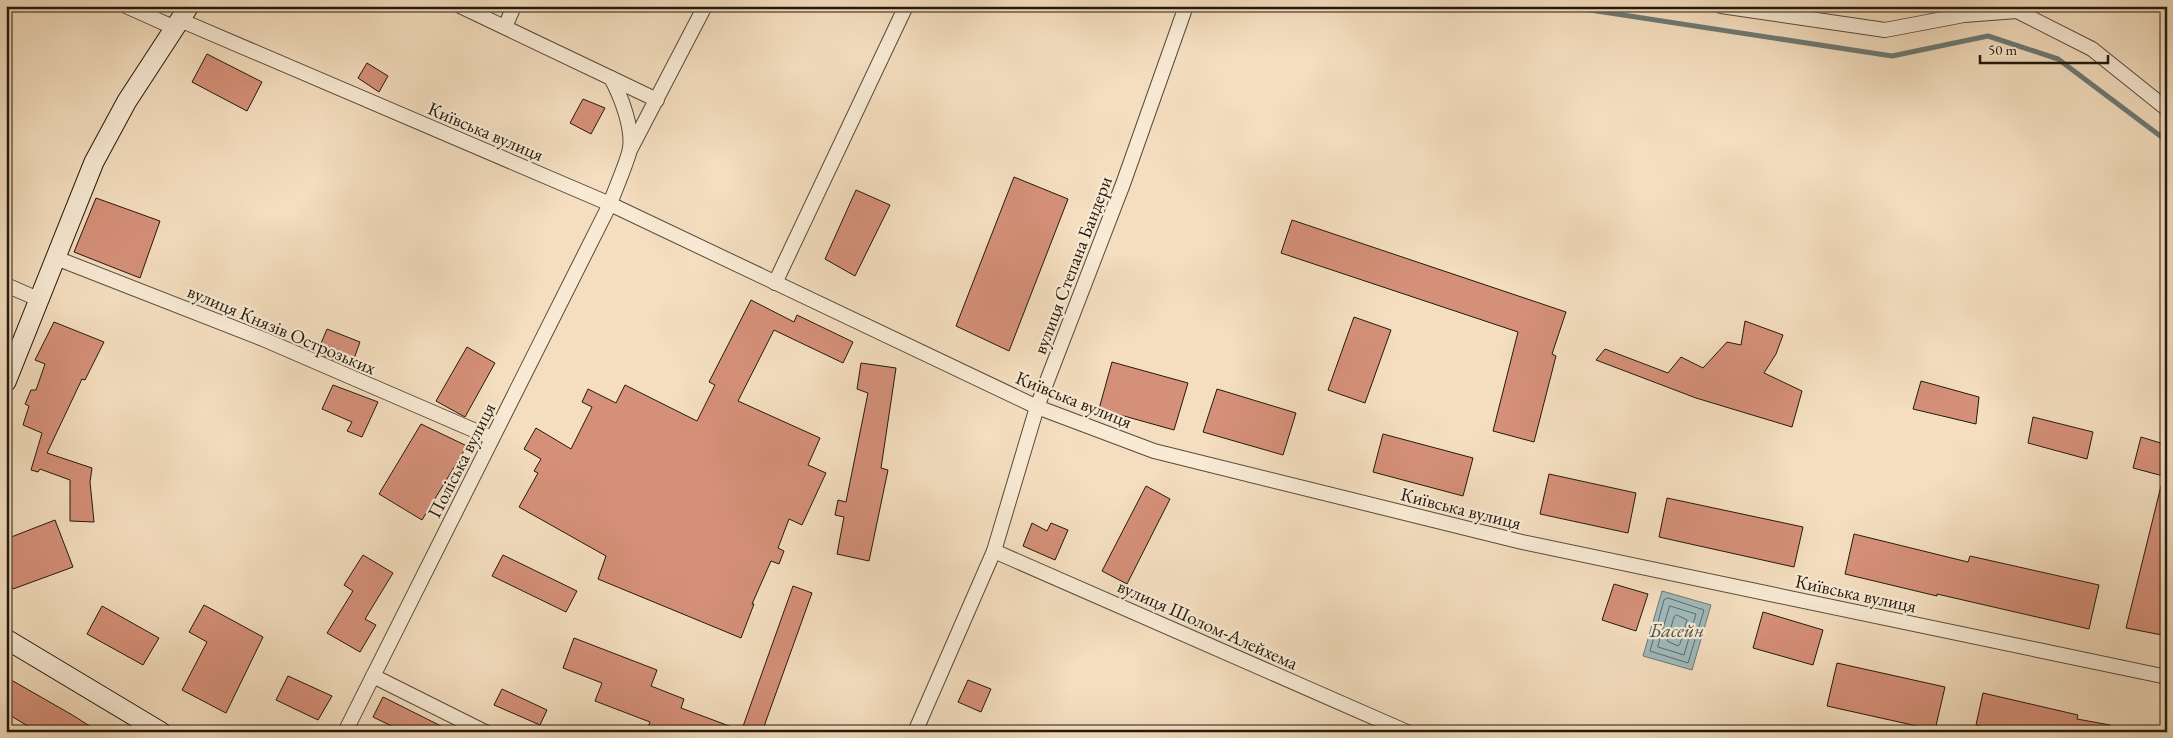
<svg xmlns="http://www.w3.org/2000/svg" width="2173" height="738" viewBox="0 0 2173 738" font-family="'EB Garamond',serif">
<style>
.water{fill:#9fbabb;stroke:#6d7a75}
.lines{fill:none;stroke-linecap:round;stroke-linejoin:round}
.shore{stroke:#616a64;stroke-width:1}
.stream{stroke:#6d7a75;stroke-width:5}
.building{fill:#d59079;stroke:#23190c}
.minor-casing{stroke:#574a39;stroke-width:16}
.secondary-casing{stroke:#23190c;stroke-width:21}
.minor{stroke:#f8ead5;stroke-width:14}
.secondary{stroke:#f8ead5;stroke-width:19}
.labels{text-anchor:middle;stroke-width:4.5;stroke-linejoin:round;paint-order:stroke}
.street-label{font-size:19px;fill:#23190c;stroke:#f8ead5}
.water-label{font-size:20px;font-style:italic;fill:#4e5149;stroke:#f8ead5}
</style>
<rect width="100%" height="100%" fill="#f4debf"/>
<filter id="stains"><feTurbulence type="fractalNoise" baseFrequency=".004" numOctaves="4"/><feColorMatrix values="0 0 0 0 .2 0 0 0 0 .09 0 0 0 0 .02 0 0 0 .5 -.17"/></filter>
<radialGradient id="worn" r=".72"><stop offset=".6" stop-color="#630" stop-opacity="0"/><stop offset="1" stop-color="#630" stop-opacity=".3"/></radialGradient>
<path class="water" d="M1662 591 1711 605 1692 670 1643 656Z"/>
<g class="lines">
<g class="shore">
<path d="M1668 598 1704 610 1688 663 1650 651 1664 600Z"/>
<path d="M1670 606 1696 614 1684 655 1658 647Z"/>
<path d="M1677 615 1687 620 1680 644 1678 646 1667 641 1674 617Z"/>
</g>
<path class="stream" d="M1564 6 1892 56 1988 36 2058 59 2167 141"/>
</g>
<g class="building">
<path d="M207 54 262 82 247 111 192 82Z"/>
<path d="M367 63 388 76 379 92 358 78Z"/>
<path d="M583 99 605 108 591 134 570 123Z"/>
<path d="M1014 177 1068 199 1009 351 956 326Z"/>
<path d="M856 190 890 205 855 276 825 259Z"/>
<path d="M96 198 160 221 140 278 74 252Z"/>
<path d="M1292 220 1566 312 1552 354 1556 356 1534 442 1493 431 1518 332 1281 253Z"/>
<path d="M751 300 794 322 797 315 853 342 843 363 774 330 738 401 820 438 808 465 826 473 802 525 789 519 778 548 784 551 779 564 771 561 752 604H754L741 638 598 579 606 556 519 507 538 473 534 471 541 459 524 449 536 428 571 449 592 407 582 402 588 389 616 403 625 385 697 421 715 385 709 382Z"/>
<path d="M1354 317 1391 330 1365 403 1328 390Z"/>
<path d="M1745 321 1783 335 1776 354 1764 373 1802 391 1792 427 1696 398 1596 360 1605 349 1668 373 1681 357 1703 368 1727 342 1741 345Z"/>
<path d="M54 322 104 342 85 380 82 379 47 453 92 468 90 482 94 522 70 521V480L40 469 38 472 31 470 42 433 23 425 29 406 25 404 31 390H36L45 364 35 360Z"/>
<path d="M327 329 360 342 351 367 317 353Z"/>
<path d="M467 347 495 363 465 417 436 401Z"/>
<path d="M1112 362 1188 383 1174 430 1099 409Z"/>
<path d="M861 363 896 368 881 468 888 470 869 561 837 554 844 517 835 515 838 500 846 502 868 393 857 389Z"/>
<path d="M1921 381 1979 397 1976 424 1913 409Z"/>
<path d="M333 385 378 402 362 437 347 431 352 422 322 409Z"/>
<path d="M1217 389 1296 413 1283 455 1203 432Z"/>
<path d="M2033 417 2093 432 2087 459 2028 443Z"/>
<path d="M421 424 467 446 422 520 379 494Z"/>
<path d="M1383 434 1473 458 1463 496 1373 472Z"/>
<path d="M2141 437 2167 445V477L2133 468Z"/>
<path d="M1549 474 1636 493 1628 533 1540 514Z"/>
<path d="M2162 482H2167V636L2126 628Z"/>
<path d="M1146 486 1170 499 1127 584 1102 571Z"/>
<path d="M1667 498 1803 527 1794 567 1659 537Z"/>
<path d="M55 520 73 567 13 589 6 570V539Z"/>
<path d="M1032 523 1047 531 1051 523 1068 530 1055 560 1023 546Z"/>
<path d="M1854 534 1968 562 1970 556 2099 585 2089 629 1937 594V596L1845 574Z"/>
<path d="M363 555 393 573 365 619 376 625 360 652 327 633 353 591 344 585Z"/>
<path d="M503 555 577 591 566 612 492 576Z"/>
<path d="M1614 584 1648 594 1636 631 1602 620Z"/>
<path d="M793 586 812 593 762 732H741Z"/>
<path d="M204 605 263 637 226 713 182 690 207 642 189 632Z"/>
<path d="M102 606 159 638 143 665 87 634Z"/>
<path d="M1763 612 1823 630 1813 665 1753 648Z"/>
<path d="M574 638 657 670 651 686 684 699 681 708 740 730V732H646L650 722 595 701 602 683 563 668Z"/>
<path d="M1837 663 1945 687 1935 730 1827 706Z"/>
<path d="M288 676 332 696 318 720 276 700Z"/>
<path d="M6 677 74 716 99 732H38L6 713Z"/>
<path d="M968 680 991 689 981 712 958 702Z"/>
<path d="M502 689 547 710 540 725 494 705Z"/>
<path d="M1983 693 2078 715 2077 719 2110 725V732H2002L1976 725Z"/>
<path d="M383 697 453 732H404L373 717Z"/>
</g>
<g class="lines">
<g class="minor-casing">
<g id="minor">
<path d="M126 6 173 27"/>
<path d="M1721 6 1885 30 1964 15 2017 11 2092 49 2167 109"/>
<path d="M180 20 610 204 1037 407 1154 451 1522 542 2167 677"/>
<path d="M505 27 514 6"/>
<path d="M611 78 657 100"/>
<path d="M630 150 705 6"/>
<path d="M56 258 263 339 492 438"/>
<path d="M775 283 906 6"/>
<path d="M6 285 38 299"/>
<path d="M994 551 1407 732"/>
<path d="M373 676 485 732"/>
<path d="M345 732 610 204C616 187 624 170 629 153 635 132 621 96 611 78L460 6"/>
<path d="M915 732 994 551 1037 407 1123 184 1186 6"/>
</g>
</g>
<g class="secondary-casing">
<g id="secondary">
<path d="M6 382 94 162 127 101 189 6"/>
<path d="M6 639 161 732"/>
</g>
</g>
<use href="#minor" class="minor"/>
<use href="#secondary" class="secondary"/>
</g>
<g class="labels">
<g class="street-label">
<text transform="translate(486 131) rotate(23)" y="7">Київська вулиця</text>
<text transform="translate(1072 265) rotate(-69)" y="7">вулиця Степана Бандери</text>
<text transform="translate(282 329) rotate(23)" y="7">вулиця Князів Острозьких</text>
<text transform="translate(1074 399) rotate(22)" y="7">Київська вулиця</text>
<text transform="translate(461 460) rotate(-63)" y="7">Поліська вулиця</text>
<text transform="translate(1461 508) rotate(14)" y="7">Київська вулиця</text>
<text transform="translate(1856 593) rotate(12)" y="7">Київська вулиця</text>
<text transform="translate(1208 624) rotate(24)" y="7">вулиця Шолом-Алейхема</text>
</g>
<g class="water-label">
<text x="1677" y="637">Басейн</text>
</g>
</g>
<rect width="2173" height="738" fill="none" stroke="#f4debf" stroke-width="25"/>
<rect x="8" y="8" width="2158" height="723" fill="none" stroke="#23190c" stroke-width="2.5"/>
<rect x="12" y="12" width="2148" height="713" fill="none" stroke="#23190c"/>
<path d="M1980 55v8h128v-8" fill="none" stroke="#23190c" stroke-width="2.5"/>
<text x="1988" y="55" font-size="15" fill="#23190c" stroke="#f8ead5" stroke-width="4" paint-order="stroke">50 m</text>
<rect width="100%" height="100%" filter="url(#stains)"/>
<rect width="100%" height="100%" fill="url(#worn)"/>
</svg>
